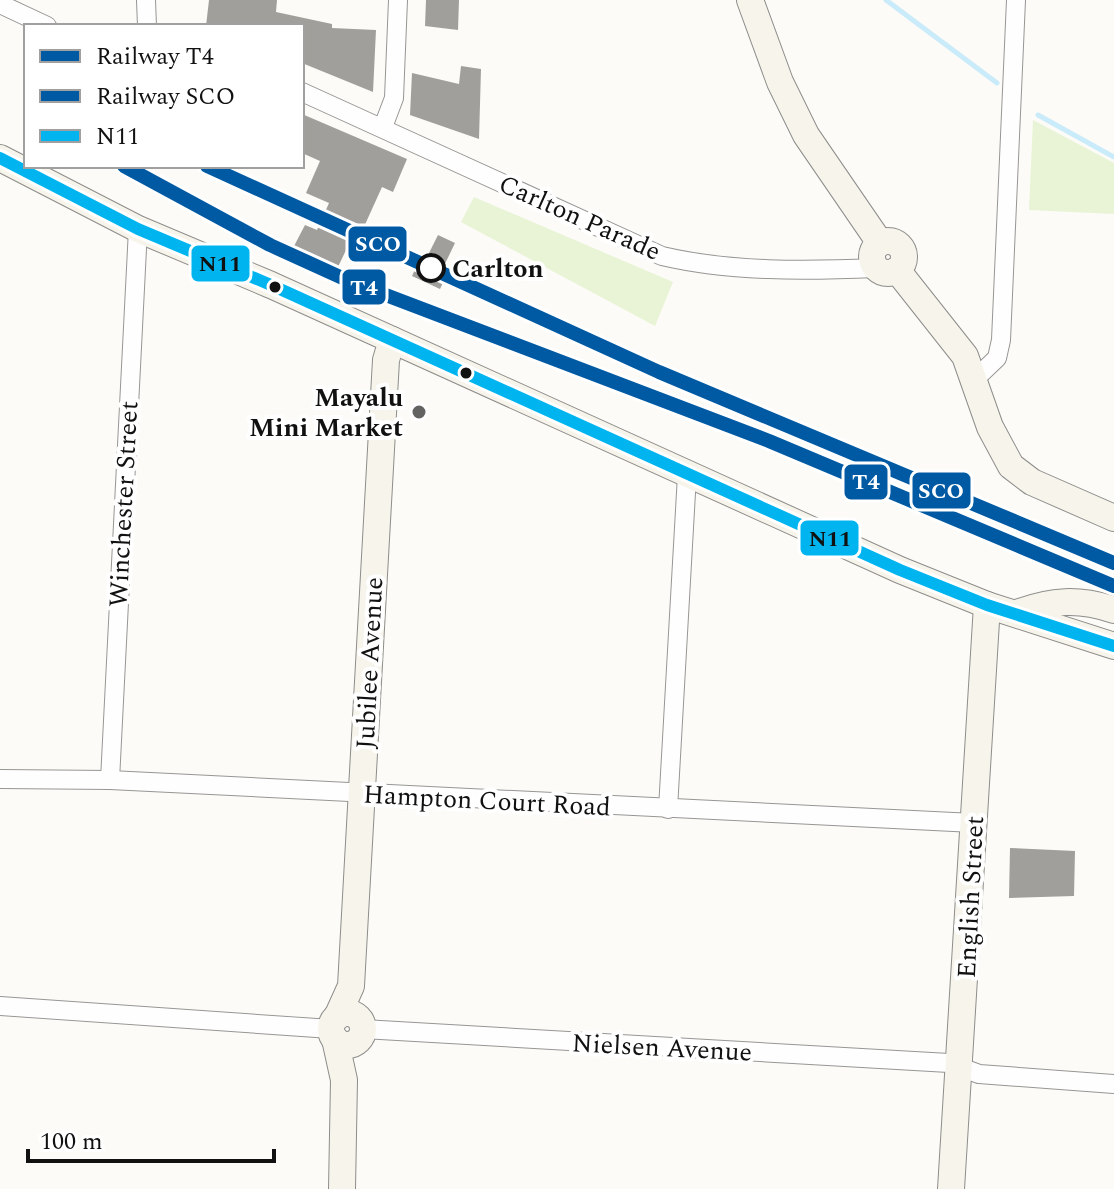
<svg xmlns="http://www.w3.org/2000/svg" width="1114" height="1189" viewBox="0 0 1114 1189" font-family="Spectral,serif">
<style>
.green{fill:#e8f4d5}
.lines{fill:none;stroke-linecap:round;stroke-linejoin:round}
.stream{stroke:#c9ebfa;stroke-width:5}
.building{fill:#a19f9c}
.street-casing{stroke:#979695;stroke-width:20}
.secondary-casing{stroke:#8d8d8b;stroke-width:28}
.street{stroke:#fffefe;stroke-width:18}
.secondary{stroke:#f6f4eb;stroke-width:26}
.bus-1-casing{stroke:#fff;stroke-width:18}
.bus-1{stroke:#00b5ef;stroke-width:12}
.rail-1-casing{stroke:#fff;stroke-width:20}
.rail-2-casing{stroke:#fff;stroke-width:20}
.rail-1{stroke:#005aa3;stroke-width:14}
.rail-2{stroke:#005aa3;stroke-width:14}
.stop-dot{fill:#fff;stroke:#111;stroke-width:4}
.bus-dot{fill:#111;stroke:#fff;stroke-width:3}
.poi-dot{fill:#636362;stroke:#fff;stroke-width:3}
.labels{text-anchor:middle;stroke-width:8;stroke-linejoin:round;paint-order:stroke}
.street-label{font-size:26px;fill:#111;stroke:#fff}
.stop-label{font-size:26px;font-weight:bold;fill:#111;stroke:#fff;text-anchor:start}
.poi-label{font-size:26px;font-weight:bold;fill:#111;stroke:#fff;text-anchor:end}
.line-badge{stroke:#fff;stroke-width:3}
.badge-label{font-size:22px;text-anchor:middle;font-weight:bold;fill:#fff}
.pale-badge-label{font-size:22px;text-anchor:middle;font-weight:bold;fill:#111}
</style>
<rect width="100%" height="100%" fill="#fcfbf7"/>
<g class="green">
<path d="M1033 120 1114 163V214L1029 210Z"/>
<path d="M474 197 673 282 655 326 461 222Z"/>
</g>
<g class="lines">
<g class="stream">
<path d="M886 0 997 83"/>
<path d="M1038 115 1114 157"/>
</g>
</g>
<g class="building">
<path d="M209 0H277L276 12 332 24V28L376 30 373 92 302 63V26H206Z"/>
<path d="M426 0H459L458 30 425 26Z"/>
<path d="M461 66 481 69 479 139 410 115 412 73 459 84Z"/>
<path d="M302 114 407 159 393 192 382 187 363 229 357 227 337 269 293 248 305 225 317 230 329 203 306 193 320 161 302 153Z"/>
<path d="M438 235 455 243 442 270 448 272 440 289 412 276 419 261 424 263Z"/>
<path d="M1010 848 1075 851 1074 896 1009 898Z"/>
</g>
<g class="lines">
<g class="street-casing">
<g id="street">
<path d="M146 0 147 26"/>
<path d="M0 4 47 26"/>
<path d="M302 92 662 256C730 272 806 271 876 268"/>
<path d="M383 127 394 98 398 0"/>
<path d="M975 379 997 358 1001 340 1016 0"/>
<path d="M0 779 110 780 974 823"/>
<path d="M110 780 138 229"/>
<path d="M668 809 687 475"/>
<path d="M0 1006 331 1029"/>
<path d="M363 1029 949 1063 979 1074 1114 1084"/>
</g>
</g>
<g class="secondary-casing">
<g id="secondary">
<path d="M750 0 780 82 806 135 880 243"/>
<path d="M0 158 138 229 271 285 900 570 987 605 1114 646"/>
<circle cx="888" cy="257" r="16"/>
<path d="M897 270 965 356 990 427 1011 466 1032 482 1114 518"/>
<path d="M1017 613C1051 600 1079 598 1114 610"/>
<circle cx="347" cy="1029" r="16"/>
<path d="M337 1017 351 986 386 360 392 340"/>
<path d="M335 1039 344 1080 342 1189"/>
<path d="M951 1189 987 605"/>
</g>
</g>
<use href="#street" class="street"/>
<use href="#secondary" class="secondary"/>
<g class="bus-1-casing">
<path id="bus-1" d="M0 158 138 229 271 285 900 570 987 605 1114 646"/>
</g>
<use href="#bus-1" class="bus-1"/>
<g class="rail-1-casing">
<path id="rail-1" d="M124 166 270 245 349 281 769 441 1114 586"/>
</g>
<g class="rail-2-casing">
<path id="rail-2" d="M207 166 659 372 1114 563"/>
</g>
<use href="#rail-1" class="rail-1"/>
<use href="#rail-2" class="rail-2"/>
</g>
<circle class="stop-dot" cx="431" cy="268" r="13"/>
<g class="bus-dot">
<circle cx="275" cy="287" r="7"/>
<circle cx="466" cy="373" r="7"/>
</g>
<circle class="poi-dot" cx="419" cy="412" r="8"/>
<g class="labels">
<g class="street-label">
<text transform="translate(580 217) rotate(24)" y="9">Carlton Parade</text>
<text transform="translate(123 504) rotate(-87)" y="9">Winchester Street</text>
<text transform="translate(369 663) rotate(-87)" y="9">Jubilee Avenue</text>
<text transform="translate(487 800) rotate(3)" y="9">Hampton Court Road</text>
<text transform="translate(970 897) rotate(-87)" y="9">English Street</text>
<text transform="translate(662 1047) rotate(3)" y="9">Nielsen Avenue</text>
</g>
<g class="stop-label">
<text x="452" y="277">Carlton</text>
</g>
<g class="poi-label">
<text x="403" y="406">Mayalu<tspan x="403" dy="30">Mini Market</tspan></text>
</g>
</g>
<g class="line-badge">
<rect x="347" y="225" width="61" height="38" rx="8" fill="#005aa3"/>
<rect x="190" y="244" width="61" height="39" rx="8" fill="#00b5ef"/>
<rect x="341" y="268" width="46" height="38" rx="8" fill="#005aa3"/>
<rect x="843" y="463" width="46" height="38" rx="8" fill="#005aa3"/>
<rect x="911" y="471" width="61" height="39" rx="8" fill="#005aa3"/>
<rect x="799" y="519" width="61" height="38" rx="8" fill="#00b5ef"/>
</g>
<g class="badge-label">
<text x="378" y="251">SCO</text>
<text x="364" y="295">T4</text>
<text x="866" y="489">T4</text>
<text x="941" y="498">SCO</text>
</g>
<g class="pale-badge-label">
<text x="220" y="271">N11</text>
<text x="830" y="546">N11</text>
</g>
<rect x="24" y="24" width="280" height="144" fill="#ffffff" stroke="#a0a0a0" stroke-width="2"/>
<rect x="40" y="50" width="40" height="12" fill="#005aa3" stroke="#a0a0a0" stroke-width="2"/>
<text x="96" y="64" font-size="24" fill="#111111">Railway T4</text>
<rect x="40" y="90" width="40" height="12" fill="#005aa3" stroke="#a0a0a0" stroke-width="2"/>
<text x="96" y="104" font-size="24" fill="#111111">Railway SCO</text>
<rect x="40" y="130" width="40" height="12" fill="#00b5ef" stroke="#a0a0a0" stroke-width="2"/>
<text x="96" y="144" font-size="24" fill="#111111">N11</text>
<path d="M28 1149v12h246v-12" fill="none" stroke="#111111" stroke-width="4"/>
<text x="40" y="1149" font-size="24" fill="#111111" stroke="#ffffff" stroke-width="6" paint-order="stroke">100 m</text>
</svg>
